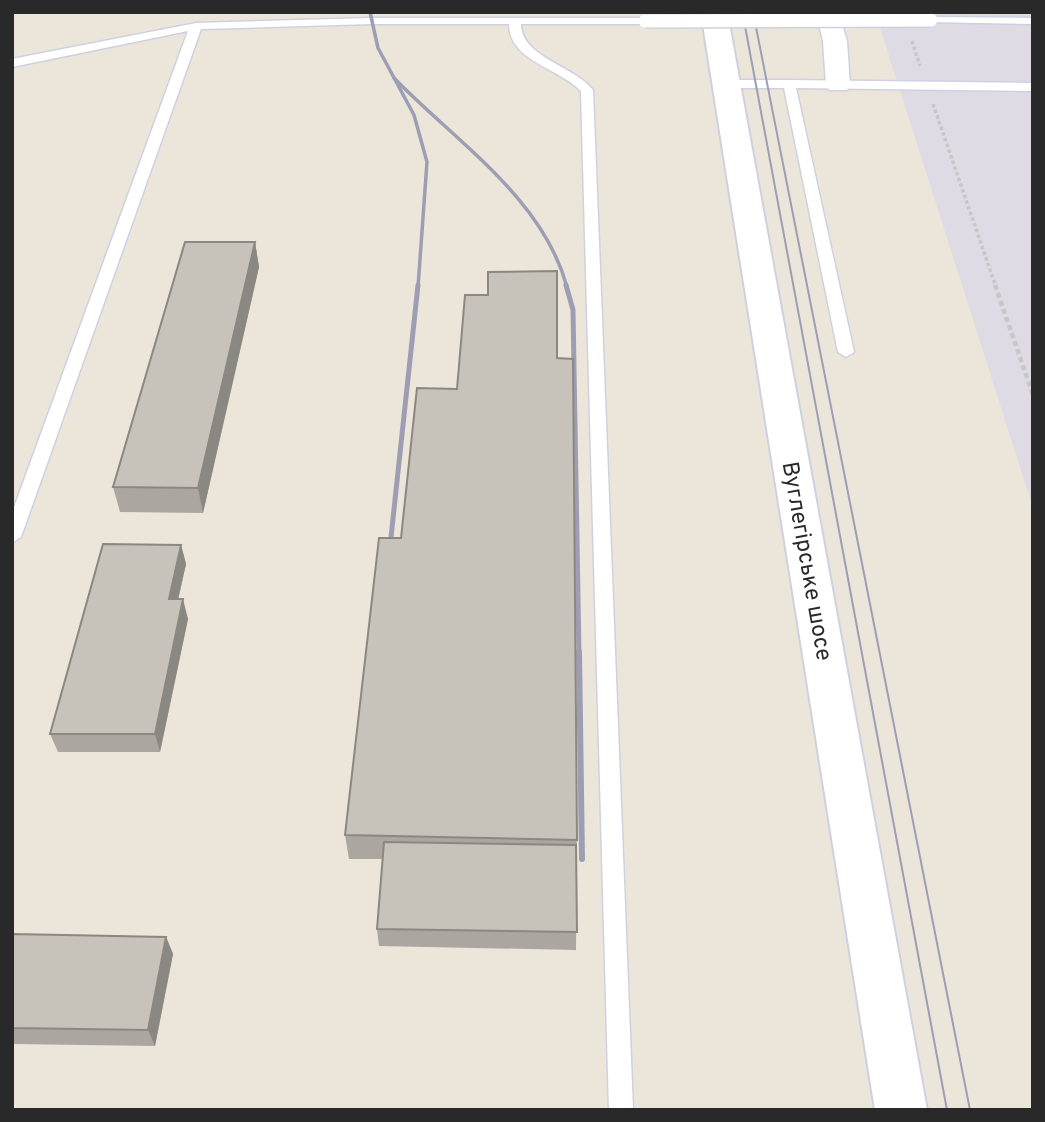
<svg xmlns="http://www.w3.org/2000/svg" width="1045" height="1122" viewBox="0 0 1045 1122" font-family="Overpass,sans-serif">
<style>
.industrial{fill:#dedbe4}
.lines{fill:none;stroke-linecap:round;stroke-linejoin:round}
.lane-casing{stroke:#cfd1e2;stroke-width:3}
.street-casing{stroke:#cfd1e2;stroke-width:3}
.secondary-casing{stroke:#cfd1e2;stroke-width:4}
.path-far1{stroke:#c7c7c7;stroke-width:3.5;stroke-dasharray:3.5 2.5;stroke-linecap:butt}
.path{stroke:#c7c7c7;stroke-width:4.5;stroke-dasharray:5 3.5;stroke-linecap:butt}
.lane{fill:#fff;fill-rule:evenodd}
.street{fill:#fff;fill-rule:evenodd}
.secondary{fill:#fff;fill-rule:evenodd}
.tram{stroke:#9d9eb4;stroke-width:2}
.rail-far2{stroke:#9d9eb4;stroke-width:3.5}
.rail-far1{stroke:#9d9eb4;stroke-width:5}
.rail{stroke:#9d9eb4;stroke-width:6}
.lane-bridge-casing{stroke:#cfd1e2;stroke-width:16;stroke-linecap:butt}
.lane-bridge{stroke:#fff;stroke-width:13}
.wall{fill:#aba7a0}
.shaded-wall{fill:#8b8882}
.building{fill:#c7c2ba;stroke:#8b8882;stroke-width:2}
.labels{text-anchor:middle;stroke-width:5;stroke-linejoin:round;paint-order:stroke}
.street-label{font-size:23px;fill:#292929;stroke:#fff}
</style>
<rect width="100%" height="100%" fill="#ece6da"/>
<path class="industrial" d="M875 12H1033V508Z"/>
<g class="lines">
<g class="lane-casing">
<g id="lane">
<path d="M931 17 1033 18V24L927 22 925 20Z"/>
<path d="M371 18H645L651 21 645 24H521C521 57 573 65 593 90L633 1110H609L581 91C559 68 509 61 509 24H371L201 29 21 537 12 543V513L188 31 12 67V59L196 23Z"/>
<path d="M789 80 1033 83V91L796 88 854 352 846 357 838 352 784 88H727L721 84 727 80Z"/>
</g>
</g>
<g class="street-casing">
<path id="street" d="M816 12H838L847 41 850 85 847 90H829L826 85 823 41Z"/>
</g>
<g class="secondary-casing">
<path id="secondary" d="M701 12H727L927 1110H875Z"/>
</g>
<g class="path-far1">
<path d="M912 41 920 66"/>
<path d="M933 104 996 287"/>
</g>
<path class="path" d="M995 285 1033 395"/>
<use href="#lane" class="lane"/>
<use href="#street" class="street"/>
<use href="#secondary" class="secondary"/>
<g class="tram">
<path d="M753 12 970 1110"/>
<path d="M745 26 947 1110"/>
</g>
<g class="rail-far2">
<path d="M370 12 378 48 414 115 427 162 418 287"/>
<path d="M394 78C455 141 543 198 567 287"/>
</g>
<g class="rail-far1">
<path d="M566 285 573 310 579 654"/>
<path d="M389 556 418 285"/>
</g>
<path class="rail" d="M579 652 582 859"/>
<g class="lane-bridge-casing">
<path id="lane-bridge" d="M645 21 931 20"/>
</g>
<use href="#lane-bridge" class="lane-bridge"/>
</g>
<g class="wall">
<path d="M255 242 259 267 203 513 120 512 113 487Z"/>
<path d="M557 358 577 840 576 950 379 946 377 929 383 859H349L345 835 401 538 457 389Z"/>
<path d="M181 545 186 564 178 599 188 619 160 752H58L50 734Z"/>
<path d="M12 934 166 937 173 954 155 1046 12 1044Z"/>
</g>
<g class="shaded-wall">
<path d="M255 242 259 267 203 513 198 488Z"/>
<path d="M181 545 186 564 174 618 169 599Z"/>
<path d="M183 599 188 619 160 752 155 734Z"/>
<path d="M166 937 173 954 155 1046 148 1030Z"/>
</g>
<g class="building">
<path d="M185 242H255L198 488 113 487Z"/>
<path d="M557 271V358L573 359 577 840 345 835 379 538H401L417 388 457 389 465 295H488V272Z"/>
<path d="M103 544 181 545 169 599H183L155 734H50Z"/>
<path d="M384 842 576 845 577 932 377 929Z"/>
<path d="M12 934 166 937 148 1030 12 1028Z"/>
</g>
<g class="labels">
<g class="street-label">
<text transform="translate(808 561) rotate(80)" y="8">Вуглегірське шосе</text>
</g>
</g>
<rect width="1045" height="1122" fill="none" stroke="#292929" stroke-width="28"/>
</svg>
